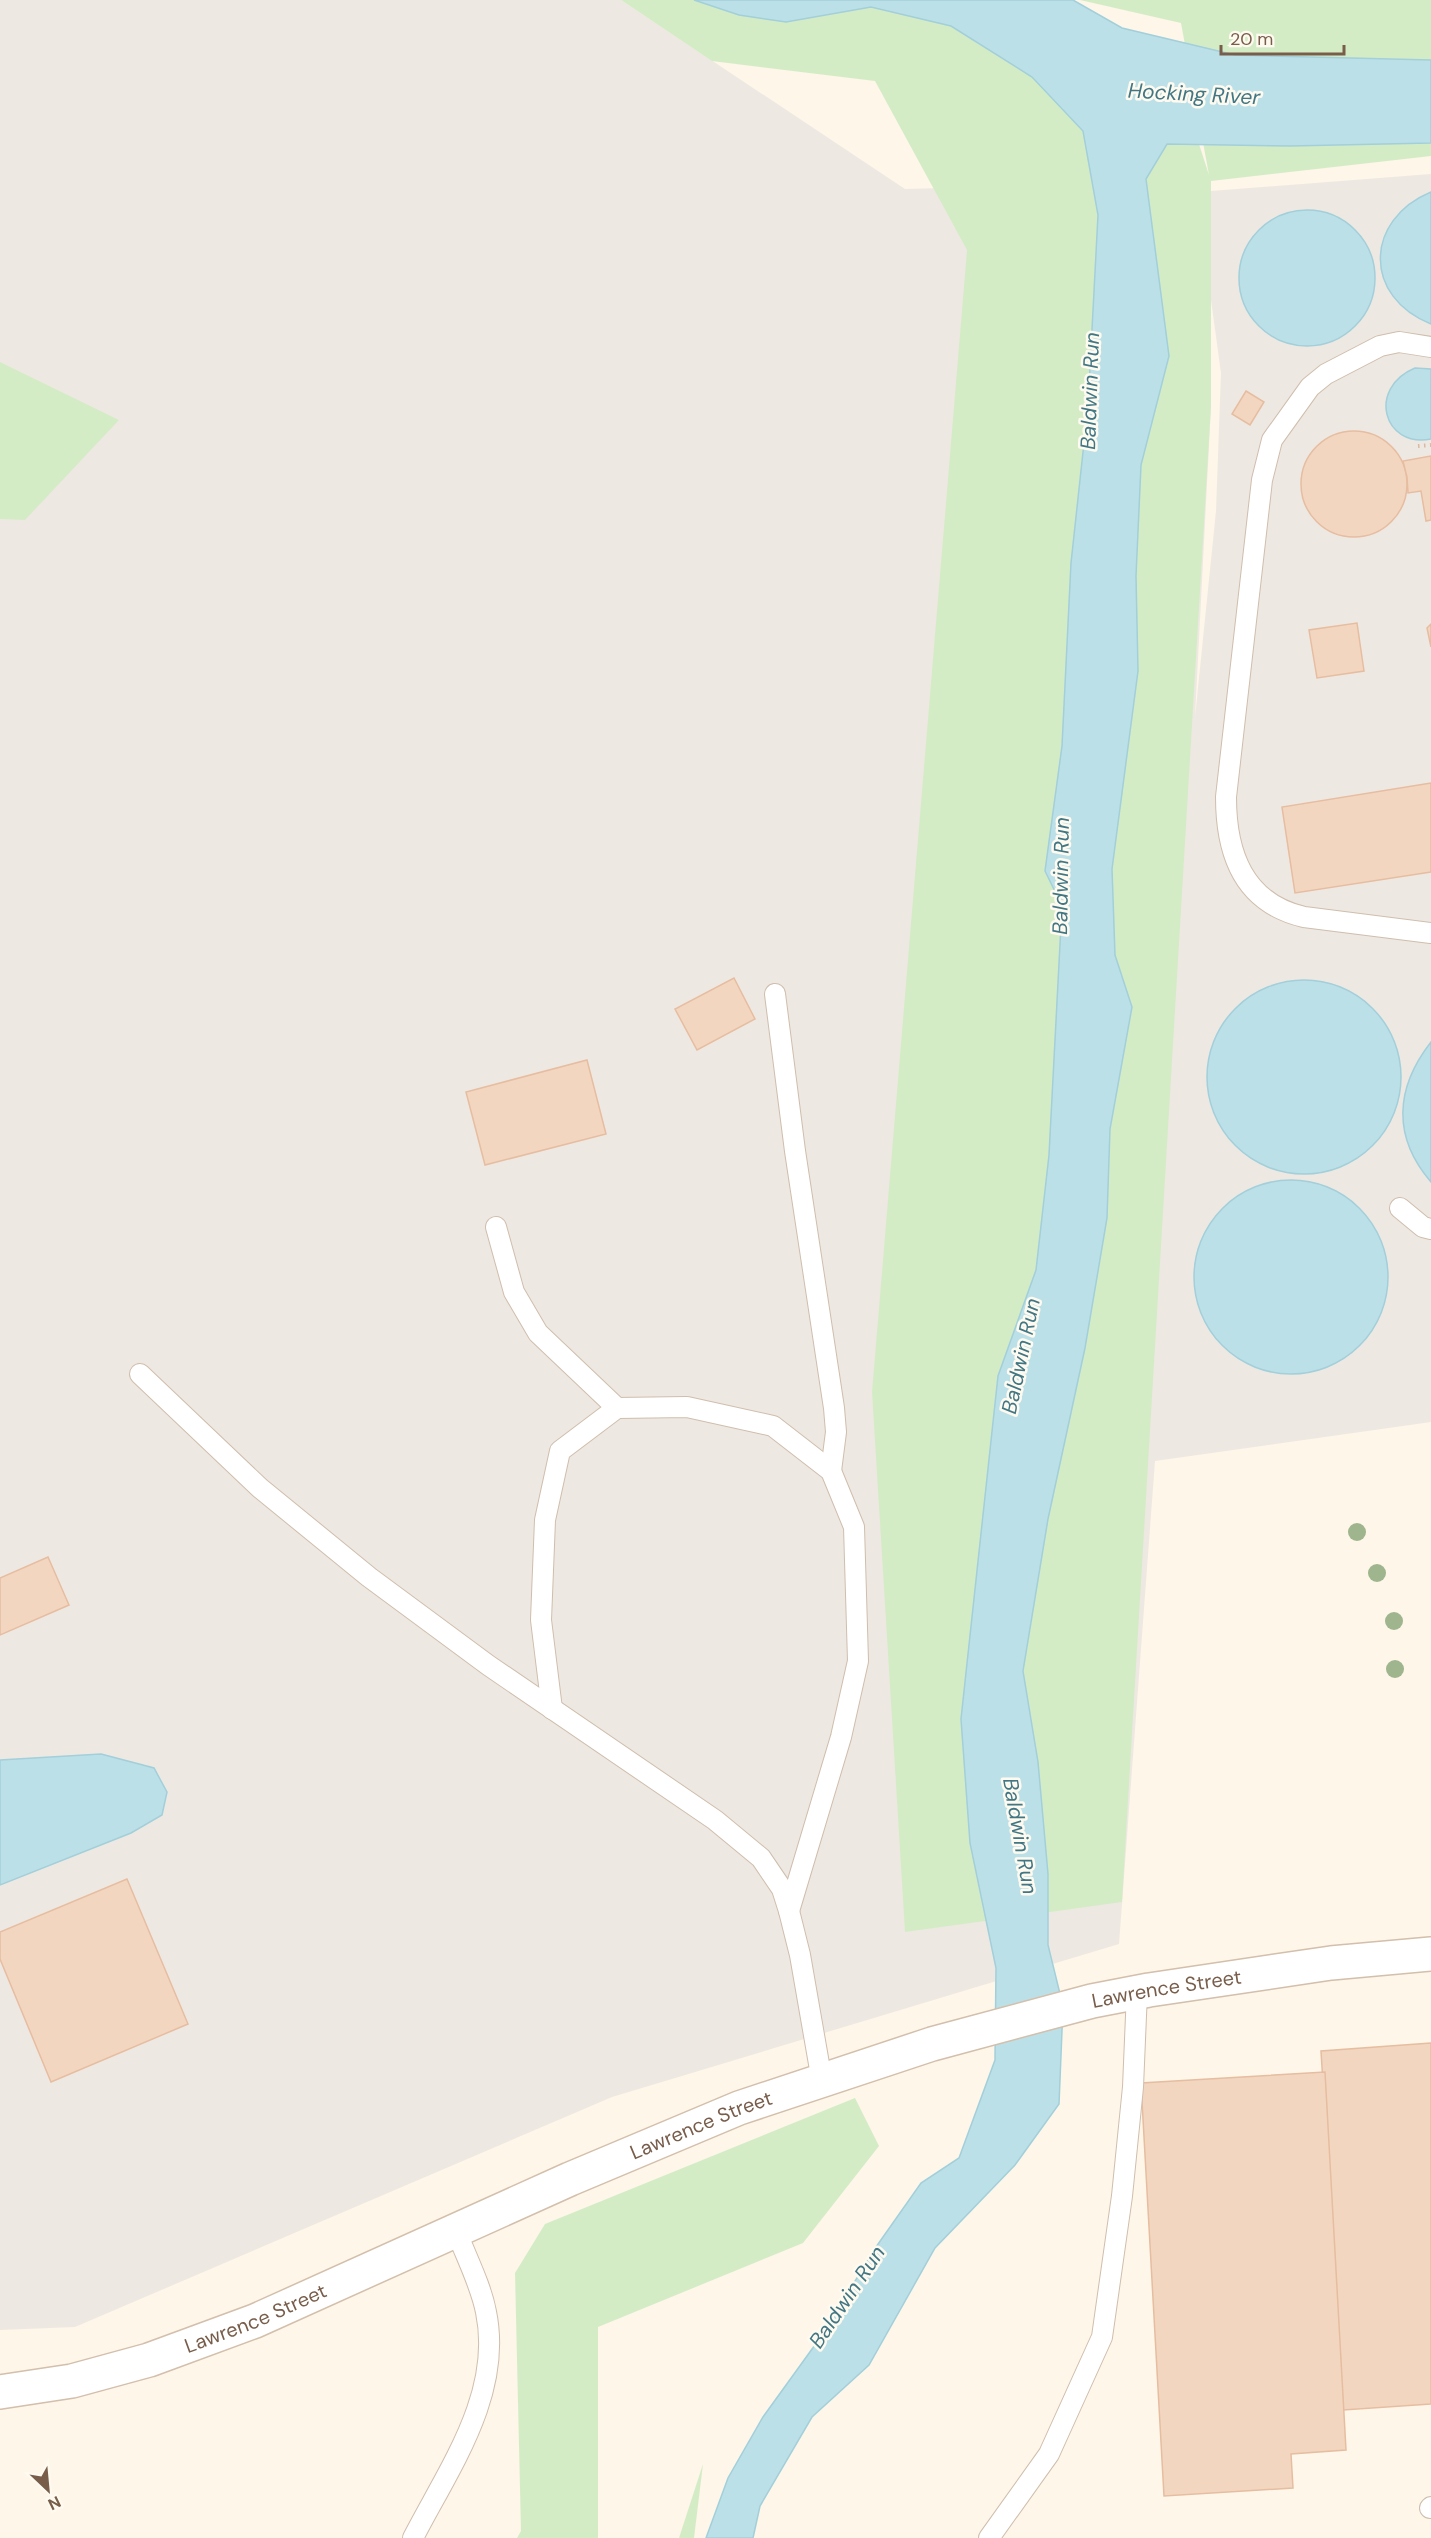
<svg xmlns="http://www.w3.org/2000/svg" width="1431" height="2538" viewBox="0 0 1431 2538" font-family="'DM Sans',sans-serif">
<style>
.industrial{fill:#eee8e2;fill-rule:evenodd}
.green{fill:#d4ecc6}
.water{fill:#bce0e8;stroke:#a2cfda;stroke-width:1.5}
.building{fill:#f3d6c0;stroke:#e6bda0;stroke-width:1.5}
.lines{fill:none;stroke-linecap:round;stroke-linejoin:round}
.lane-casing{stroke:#cfbead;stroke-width:22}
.secondary-casing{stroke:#d3bfab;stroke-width:36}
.path{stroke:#d9b9a2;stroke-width:4;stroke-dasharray:1.5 4.5;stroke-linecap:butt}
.lane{stroke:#fff;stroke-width:20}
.secondary{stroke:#fff;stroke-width:33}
.tree{fill:#9fb58d}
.labels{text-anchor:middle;stroke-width:5;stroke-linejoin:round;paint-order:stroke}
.street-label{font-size:20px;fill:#785d4b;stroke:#fffaf0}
.water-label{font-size:21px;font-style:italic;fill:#417785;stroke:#fffaf0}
</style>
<rect width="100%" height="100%" fill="#fdf6e9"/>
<path class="industrial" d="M0 0H621L905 189 1211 181V191L1431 174V1422L1155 1461 1119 1944 612 2097 75 2327 0 2330ZM1211 300 1221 373 1216 511 1195 717 1211 406Z"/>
<g class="green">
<path d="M621 0H1069L1198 141 1209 175 1181 23 1080 0H1431V156L1211 181V406L1122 1902 905 1932 872 1392 967 250 875 81 712 61Z"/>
<path d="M0 362 119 420 25 520 0 519Z"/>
<path d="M855 2098 879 2146 803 2243 598 2327V2538H517L521 2531 515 2273 545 2224Z"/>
<path d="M703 2464 694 2538H679Z"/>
</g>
<g class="water">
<path d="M694 0H1073L1122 28 1235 55 1431 60V143L1290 146 1167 144 1146 179 1169 356 1141 465 1136 576 1138 671 1112 869 1115 955 1132 1007 1110 1129 1107 1218 1085 1348 1048 1519 1023 1671 1038 1762 1048 1874V1945L1063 2006 1059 2104 1015 2165 935 2248 869 2365 812 2417 760 2506 753 2538H706L728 2478 763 2417 820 2338 876 2247 921 2183 959 2158 995 2060 996 1968 970 1843 961 1719 998 1376 1036 1270 1049 1155 1062 906 1045 871 1062 746 1071 563 1088 406 1098 215 1083 131 1032 77 951 26 871 7 786 22 739 15Z"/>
<path d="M1431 192V324C1363 297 1364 220 1431 192Z"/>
<circle cx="1307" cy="278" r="68"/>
<path d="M1415 368 1431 369V439C1383 448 1367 388 1415 368Z"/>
<circle cx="1304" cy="1077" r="97"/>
<path d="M1431 1042V1182C1392 1137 1395 1088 1431 1042Z"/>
<circle cx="1291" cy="1277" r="97"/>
<path d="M101 1754 154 1768 167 1792 162 1815 131 1833 0 1885V1760Z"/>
</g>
<g class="building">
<path d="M1246 391 1264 402 1250 425 1232 414Z"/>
<circle cx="1354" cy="484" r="53"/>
<path d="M1431 456V520L1426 521 1421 491 1408 493 1407 477 1403 461Z"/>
<path d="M1357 623 1364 671 1317 678 1309 630Z"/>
<path d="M1431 624V647L1427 628Z"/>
<path d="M1431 783V872L1295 893 1282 807Z"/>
<path d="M734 978 755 1019 697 1050 675 1009Z"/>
<path d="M587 1060 606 1134 485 1165 466 1092Z"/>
<path d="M48 1557 69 1605 0 1635V1578Z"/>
<path d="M127 1879 188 2024 51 2082 0 1959V1932Z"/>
<path d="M1431 2043V2404L1343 2410 1321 2051Z"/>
<path d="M1325 2072 1346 2450 1291 2454 1293 2488 1164 2496 1141 2083Z"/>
</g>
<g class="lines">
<g class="lane-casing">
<g id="lane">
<path d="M1431 347 1399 342 1380 346 1326 374 1310 387 1272 440 1262 480 1226 797C1226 854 1244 903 1304 917L1431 933"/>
<path d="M775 994 795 1151 834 1408 836 1432 831 1471"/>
<path d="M1400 1208 1423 1227 1431 1229"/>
<path d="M496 1227 514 1292 538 1333 617 1408"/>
<path d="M140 1374 260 1488 369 1577 488 1665 715 1820 761 1858 782 1889 789 1911 800 1955 822 2081"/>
<path d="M552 1709 541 1620 545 1520 560 1451 617 1408 687 1407 773 1426 831 1471 854 1527 858 1661 841 1737 789 1911"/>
<path d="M1430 2508 1431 2507"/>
<path d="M413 2538C449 2468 503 2394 486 2312 481 2285 466 2257 456 2230"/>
<path d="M989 2538 1049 2454 1102 2337 1122 2196 1133 2087 1137 1992"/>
</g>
</g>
<g class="secondary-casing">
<g id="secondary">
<path id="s1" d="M0 2392 72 2381 149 2360 255 2321 570 2179 739 2108 932 2044 1092 2001 1149 1990 1331 1963 1431 1954"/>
</g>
</g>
<path class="path" d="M1418 446 1431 445"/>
<use href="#lane" class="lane"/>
<use href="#secondary" class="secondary"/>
</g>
<g class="tree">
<circle cx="1357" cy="1532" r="9"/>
<circle cx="1377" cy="1573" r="9"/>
<circle cx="1394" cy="1621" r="9"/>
<circle cx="1395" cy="1669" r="9"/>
</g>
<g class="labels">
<g class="street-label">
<text dy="7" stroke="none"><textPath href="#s1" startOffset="1239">Lawrence Street</textPath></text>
<text dy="7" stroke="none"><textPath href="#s1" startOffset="753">Lawrence Street</textPath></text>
<text dy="7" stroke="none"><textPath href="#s1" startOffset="267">Lawrence Street</textPath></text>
</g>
<g class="water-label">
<text transform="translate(1194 94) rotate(3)" y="7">Hocking River</text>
<text transform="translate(1090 391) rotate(-88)" y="7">Baldwin Run</text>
<text transform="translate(1061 876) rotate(-89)" y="7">Baldwin Run</text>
<text transform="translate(1021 1356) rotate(-78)" y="7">Baldwin Run</text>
<text transform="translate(1020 1836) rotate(80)" y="7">Baldwin Run</text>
<text transform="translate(847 2297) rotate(-56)" y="7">Baldwin Run</text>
</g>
</g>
<g transform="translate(48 2490) rotate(154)" stroke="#fffaf0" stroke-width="4.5" paint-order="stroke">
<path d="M0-4.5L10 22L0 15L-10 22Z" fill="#785d4b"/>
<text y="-9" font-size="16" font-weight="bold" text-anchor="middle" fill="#785d4b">N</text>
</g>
<path d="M1221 45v9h123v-9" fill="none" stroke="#785d4b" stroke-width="3"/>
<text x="1230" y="45" font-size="18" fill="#785d4b" stroke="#fffaf0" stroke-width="4.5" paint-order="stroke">20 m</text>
</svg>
